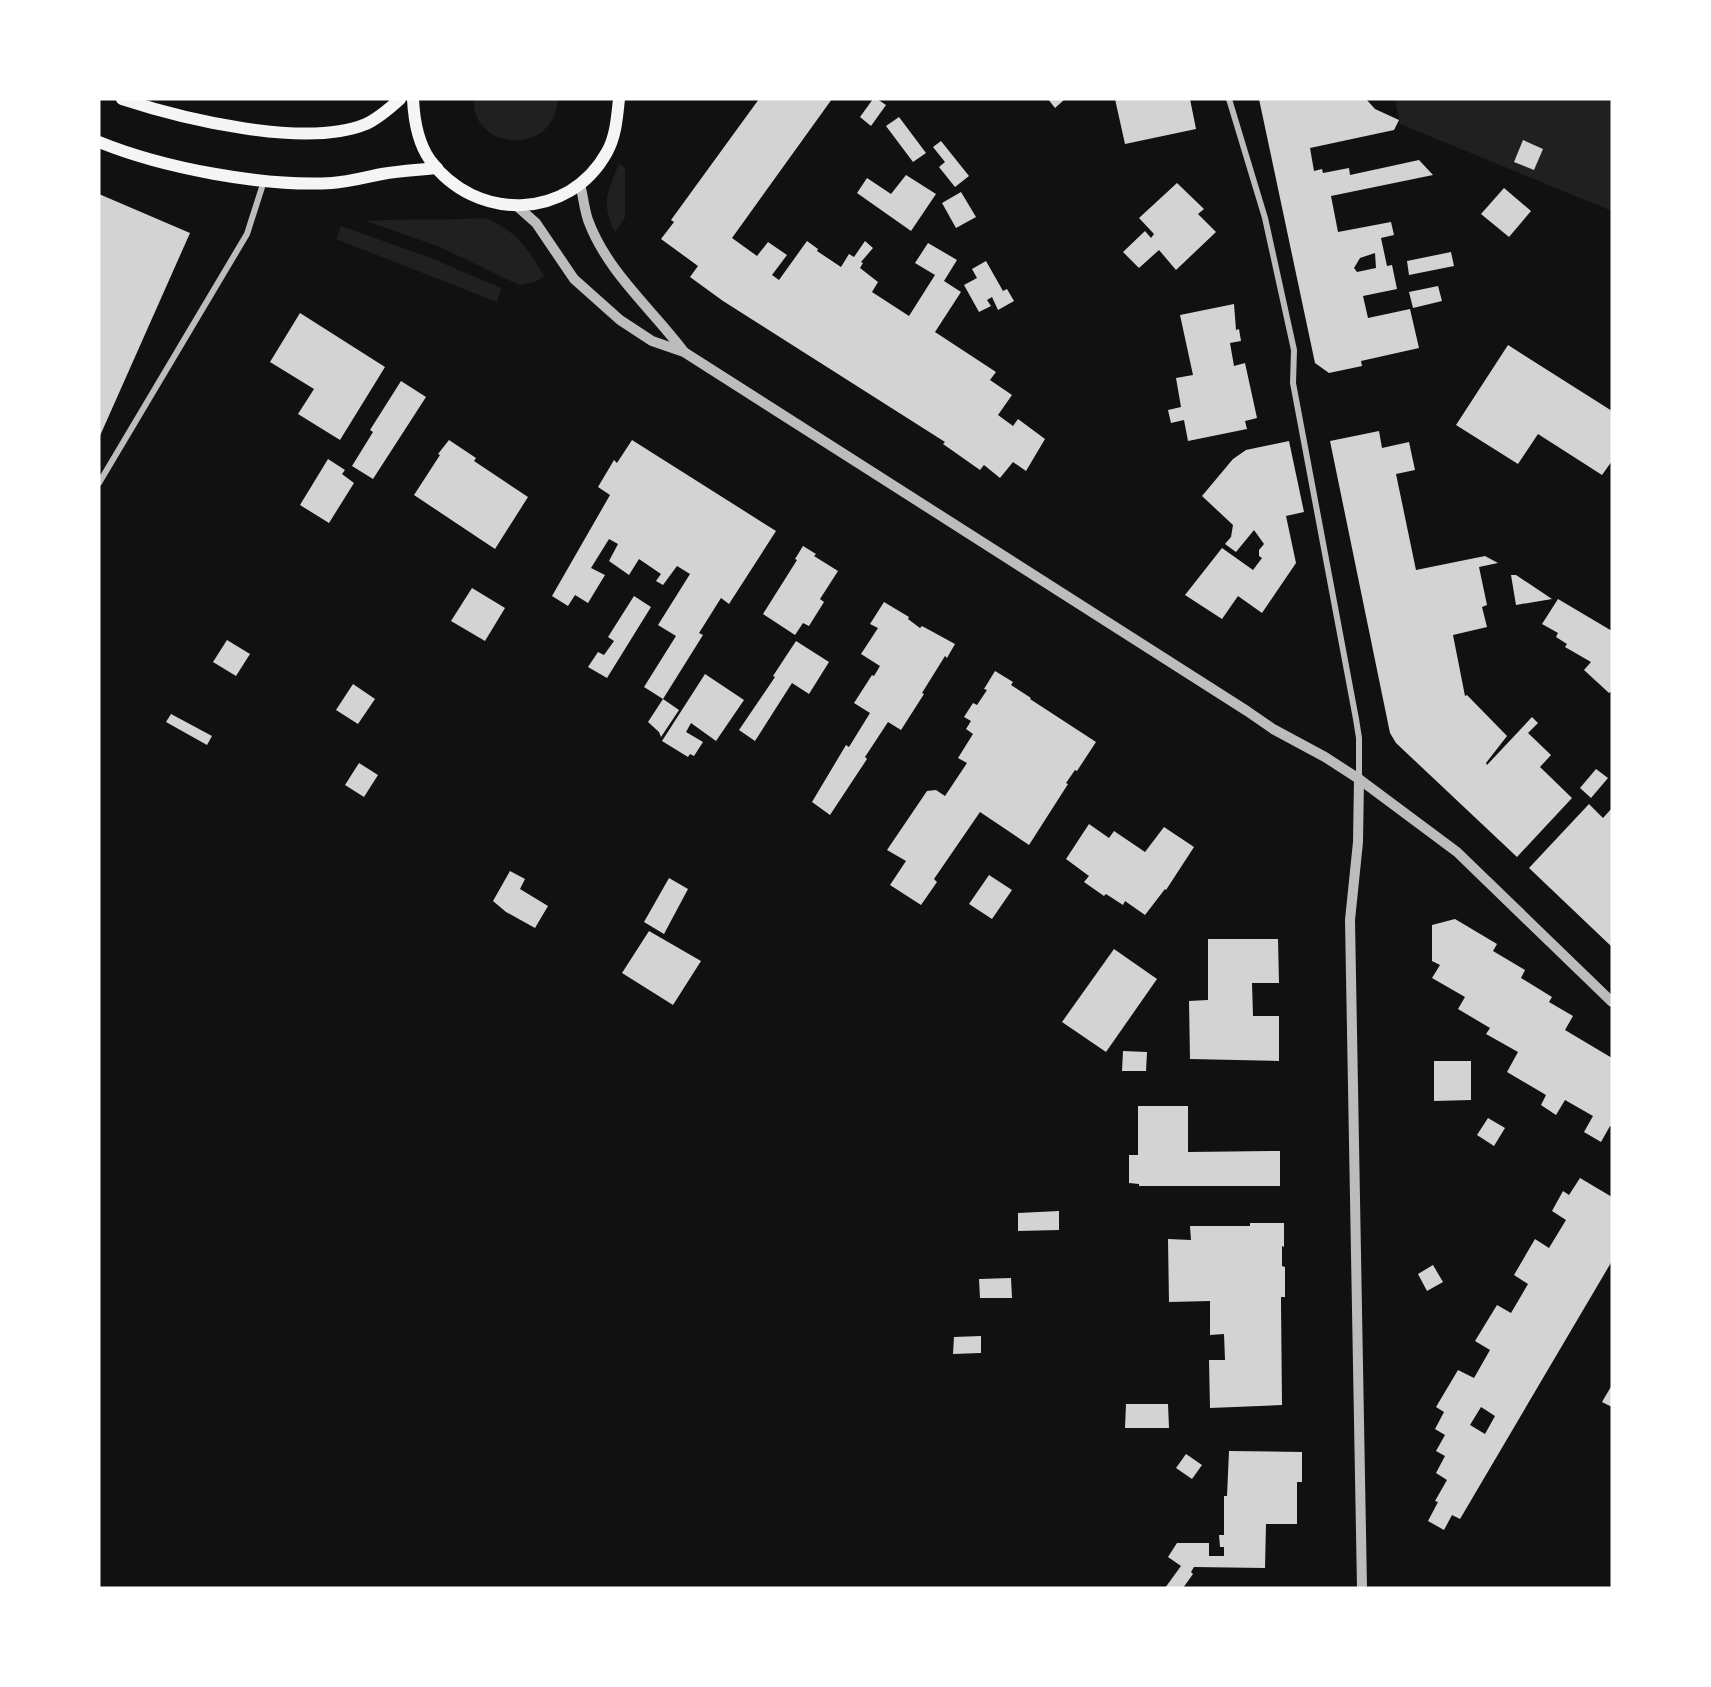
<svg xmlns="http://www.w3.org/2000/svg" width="1711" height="1687" viewBox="0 0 1711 1687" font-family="'DejaVu Sans',sans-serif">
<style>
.green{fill:#202020}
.building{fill:#d3d3d3;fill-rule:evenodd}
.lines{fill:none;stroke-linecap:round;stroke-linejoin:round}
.minor{stroke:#bcbcbc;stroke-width:6}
.tertiary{stroke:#bcbcbc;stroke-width:10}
.secondary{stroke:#f5f5f5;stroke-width:12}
</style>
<rect width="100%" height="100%" fill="#111"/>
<g class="green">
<path d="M474 99H558C553 160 470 148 474 99Z"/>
<path d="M1395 99H1612V211L1400 124Z"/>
<path d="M619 164 625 168V217L615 232C601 203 607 192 619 164Z"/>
<path d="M485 218C518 232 526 246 544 276L535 282 519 285 440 247 366 221C406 218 445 221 485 218Z"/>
<path d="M341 226 431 258 501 288 497 302 336 239Z"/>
</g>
<g class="building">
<path d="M759 99H832L732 238 757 256 768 242 787 255 772 275 779 280 807 241 818 249 817 251 841 267 849 254 854 257 865 241 873 248 861 262 863 263 860 268 878 282 872 292 909 316 935 275 915 263 928 243 957 260 944 281 961 292 935 332 996 372 990 380 1012 395 998 415 1013 426 1018 419 1045 439 1026 471 1013 462 1000 478 984 465 980 470 943 444 945 442 723 301 690 277 698 266 661 239 674 222 671 220Z"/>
<path d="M873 99H877L886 105 871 126 860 117Z"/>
<path d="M1048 99H1065L1055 108Z"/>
<path d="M1115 99H1190L1196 129 1125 144Z"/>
<path d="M1259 99H1366L1375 109 1399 120 1394 130 1310 148 1314 171 1322 169 1323 173 1349 168 1350 175 1419 160 1433 175 1331 196 1338 232 1391 222 1394 235 1381 238 1387 266 1392 265 1397 289 1363 296 1368 318 1410 309 1419 348 1361 361 1362 366 1329 373 1315 363ZM1375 253 1376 268 1357 272 1354 268 1360 258Z"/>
<path d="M899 117 926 153 913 162 886 126Z"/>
<path d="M1523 140 1543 149 1534 170 1514 162Z"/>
<path d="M941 141 969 176 955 187 939 167 945 162 933 147Z"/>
<path d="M906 175 936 194 911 231 857 193 867 178 891 194Z"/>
<path d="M1177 183 1204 209 1198 214 1216 232 1176 270 1159 250 1139 268 1123 252 1145 231 1151 238 1154 234 1139 218Z"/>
<path d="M1504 188 1531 211 1509 237 1481 214Z"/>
<path d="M961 192 976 217 956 228 942 203Z"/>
<path d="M99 194 190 233 99 438Z"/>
<path d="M1451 252 1454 266 1409 275 1407 261Z"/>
<path d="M986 261 1003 291 1007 289 1014 301 998 310 992 297 987 300 991 306 979 312 964 285 977 278 972 269Z"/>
<path d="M1438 286 1442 301 1413 308 1409 292Z"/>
<path d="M1234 304 1236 330 1239 329 1241 341 1230 343 1234 366 1245 363 1257 418 1245 421 1247 429 1188 441 1184 420 1171 423 1168 410 1181 407 1176 378 1193 375 1180 315Z"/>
<path d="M300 313 385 367 340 440 298 414 314 389 270 362Z"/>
<path d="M1508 345 1612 411V461L1602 475 1538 434 1518 464 1456 425Z"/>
<path d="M401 381 426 397 373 479 352 466 373 432 370 430Z"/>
<path d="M1379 431 1382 448 1409 442 1415 470 1396 474 1416 570 1485 556 1498 563 1479 567 1487 605 1482 607 1487 627 1453 635 1465 696 1467 695 1507 736 1486 763 1487 765 1532 717 1538 723 1528 733 1551 755 1540 767 1572 798 1517 857 1396 743 1390 733 1330 441Z"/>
<path d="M449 440 476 458 474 461 528 497 495 549 414 495 440 455 438 454Z"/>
<path d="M632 440 776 531 729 604 721 598 699 633 703 635 663 699 644 687 676 636 658 625 690 574 677 566 663 585 656 581 661 574 639 559 629 575 609 561 618 544 609 539 591 568 605 575 588 603 575 595 568 606 552 596 610 495 598 487 614 460 617 463Z"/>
<path d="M1289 441 1304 512 1286 516 1296 563 1262 613 1238 596 1222 619 1185 595 1222 548 1253 570 1262 558 1259 556V550L1264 544 1254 530 1236 552 1225 544 1231 537 1233 525 1202 496 1233 459 1246 450Z"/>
<path d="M328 459 345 470 342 474 354 483 329 523 300 505Z"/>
<path d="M803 546 816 554 814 556 838 571 820 599 824 602 809 626 803 623 795 635 763 614 797 560 795 559Z"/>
<path d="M1511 575H1516L1552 599 1516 605Z"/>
<path d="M472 588 505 608 485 641 451 621Z"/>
<path d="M634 596 651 607 607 678 588 667 598 652 604 655 614 641 608 637Z"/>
<path d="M1558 599 1612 631V691L1609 693 1584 670 1591 662 1565 647 1567 644 1556 637 1558 633 1542 624Z"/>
<path d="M884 602 909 617 908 619 920 628 922 626 955 644 947 658 945 656 922 693 924 694 901 730 888 722 865 757 867 759 830 815 812 802 846 745 849 747 870 713 854 703 872 675 874 676 880 666 861 654 878 628 870 624Z"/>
<path d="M227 640 250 654 236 676 213 662Z"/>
<path d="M796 641 829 662 809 694 792 683 755 741 739 730 775 677 773 676Z"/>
<path d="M995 671 1013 682 1011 685 1031 698 1030 699 1096 742 1077 771 1075 770 1066 783 1068 784 1029 845 980 812 934 879 937 882 921 905 890 885 906 861 887 850 927 791 936 790 945 796 967 763 958 758 973 734 966 729 971 721 964 717 973 703 977 705 987 690 984 689Z"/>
<path d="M705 674 744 700 716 741 691 723 686 732 703 742 694 756 690 754 688 757 662 741Z"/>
<path d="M353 684 375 699 358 724 336 710Z"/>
<path d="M663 699 679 710 661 737 659 732 648 722Z"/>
<path d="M171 714 212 736 207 745 166 722Z"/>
<path d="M359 763 378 775 364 797 345 785Z"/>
<path d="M1596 769 1608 778 1591 798 1580 788Z"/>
<path d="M1589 804 1603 818 1612 808V947L1529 868Z"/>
<path d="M1089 824 1109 838 1114 831 1145 852 1164 827 1194 847 1166 890 1165 889 1145 915 1125 901 1123 905 1106 894 1104 896 1084 882 1089 876 1066 859Z"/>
<path d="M510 871 525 879 520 889 548 906 535 928 506 912 493 901Z"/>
<path d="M989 875 1012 890 992 919 969 904Z"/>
<path d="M669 878 688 889 664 934 644 922Z"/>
<path d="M1455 919 1497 944 1493 951 1525 970 1521 978 1552 997 1549 1002 1573 1016 1565 1030 1612 1058V1127L1610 1126 1601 1142 1584 1132 1593 1116 1565 1100 1556 1115 1541 1105 1546 1095 1507 1072 1518 1052 1486 1034 1490 1028 1458 1009 1465 997 1432 978 1440 965 1432 961V925Z"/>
<path d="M649 931 701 961 673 1005 622 973Z"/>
<path d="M1208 939H1278L1279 983H1252L1253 1016H1279V1061L1190 1059 1189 1001 1208 1000Z"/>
<path d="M1114 949 1157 979 1106 1052 1062 1022Z"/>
<path d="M1123 1051 1147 1052 1146 1071H1122Z"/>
<path d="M1434 1061H1471V1100L1434 1101Z"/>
<path d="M1138 1106H1188V1152L1280 1151V1186H1139V1184L1129 1183V1155H1138Z"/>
<path d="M1488 1118 1505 1128 1494 1146 1477 1135Z"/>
<path d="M1580 1178 1612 1197V1261L1460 1519 1452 1515 1444 1530 1428 1521 1438 1502 1435 1501 1447 1480 1436 1473 1445 1456 1436 1451 1445 1435 1435 1429 1444 1412 1436 1407 1458 1370 1474 1378 1490 1350 1475 1341 1497 1305 1511 1313 1528 1284 1514 1275 1535 1239 1549 1248 1566 1220 1552 1211 1563 1191 1569 1195ZM1481 1407 1495 1416 1485 1434 1470 1425Z"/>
<path d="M1059 1211V1230L1018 1231V1213Z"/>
<path d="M1250 1223H1284V1247L1282 1246V1266L1285 1267V1297H1281V1302L1282 1405 1210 1408 1209 1360H1225L1224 1334 1210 1335V1301L1169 1302 1168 1239 1191 1240 1190 1226H1250Z"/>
<path d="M1433 1265 1443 1282 1427 1291 1418 1274Z"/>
<path d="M1011 1278 1012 1298H980L979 1279Z"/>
<path d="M981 1336V1353L953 1354 954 1337Z"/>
<path d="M1612 1385V1407L1602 1402Z"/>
<path d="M1126 1404H1168L1169 1428H1125Z"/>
<path d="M1229 1451 1302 1452V1482H1297V1524H1266L1265 1568 1194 1567 1191 1572 1193 1574 1183 1588H1165L1181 1566 1168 1557 1177 1543H1209V1556H1224V1547H1220L1219 1535H1224V1496H1227Z"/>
<path d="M1186 1454 1202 1465 1192 1479 1176 1468Z"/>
</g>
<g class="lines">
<g class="minor">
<path d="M1229 99 1265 218 1294 350 1293 383 1356 719 1359 738V779"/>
<path d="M99 483 247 234 264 181"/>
</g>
<g class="tertiary">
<path d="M580 184C583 195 584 208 588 220 607 272 652 309 684 352"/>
<path d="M518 207 536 223 574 279 620 320 652 341 684 352 1247 711 1273 729 1325 757 1359 779 1457 852 1612 1002"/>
<path d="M1359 779 1358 842 1350 920 1362 1588"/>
</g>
<g class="secondary">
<path d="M122 99C183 119 306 149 366 124 379 118 390 108 400 99"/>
<path d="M413 99C414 120 418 143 430 160 475 222 569 221 607 152 616 136 617 117 619 99"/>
<path d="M99 142C163 168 263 187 332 183 349 182 366 177 382 174 400 171 419 170 437 168"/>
</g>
</g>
<rect width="1711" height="1687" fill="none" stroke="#ffffff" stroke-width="201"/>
</svg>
